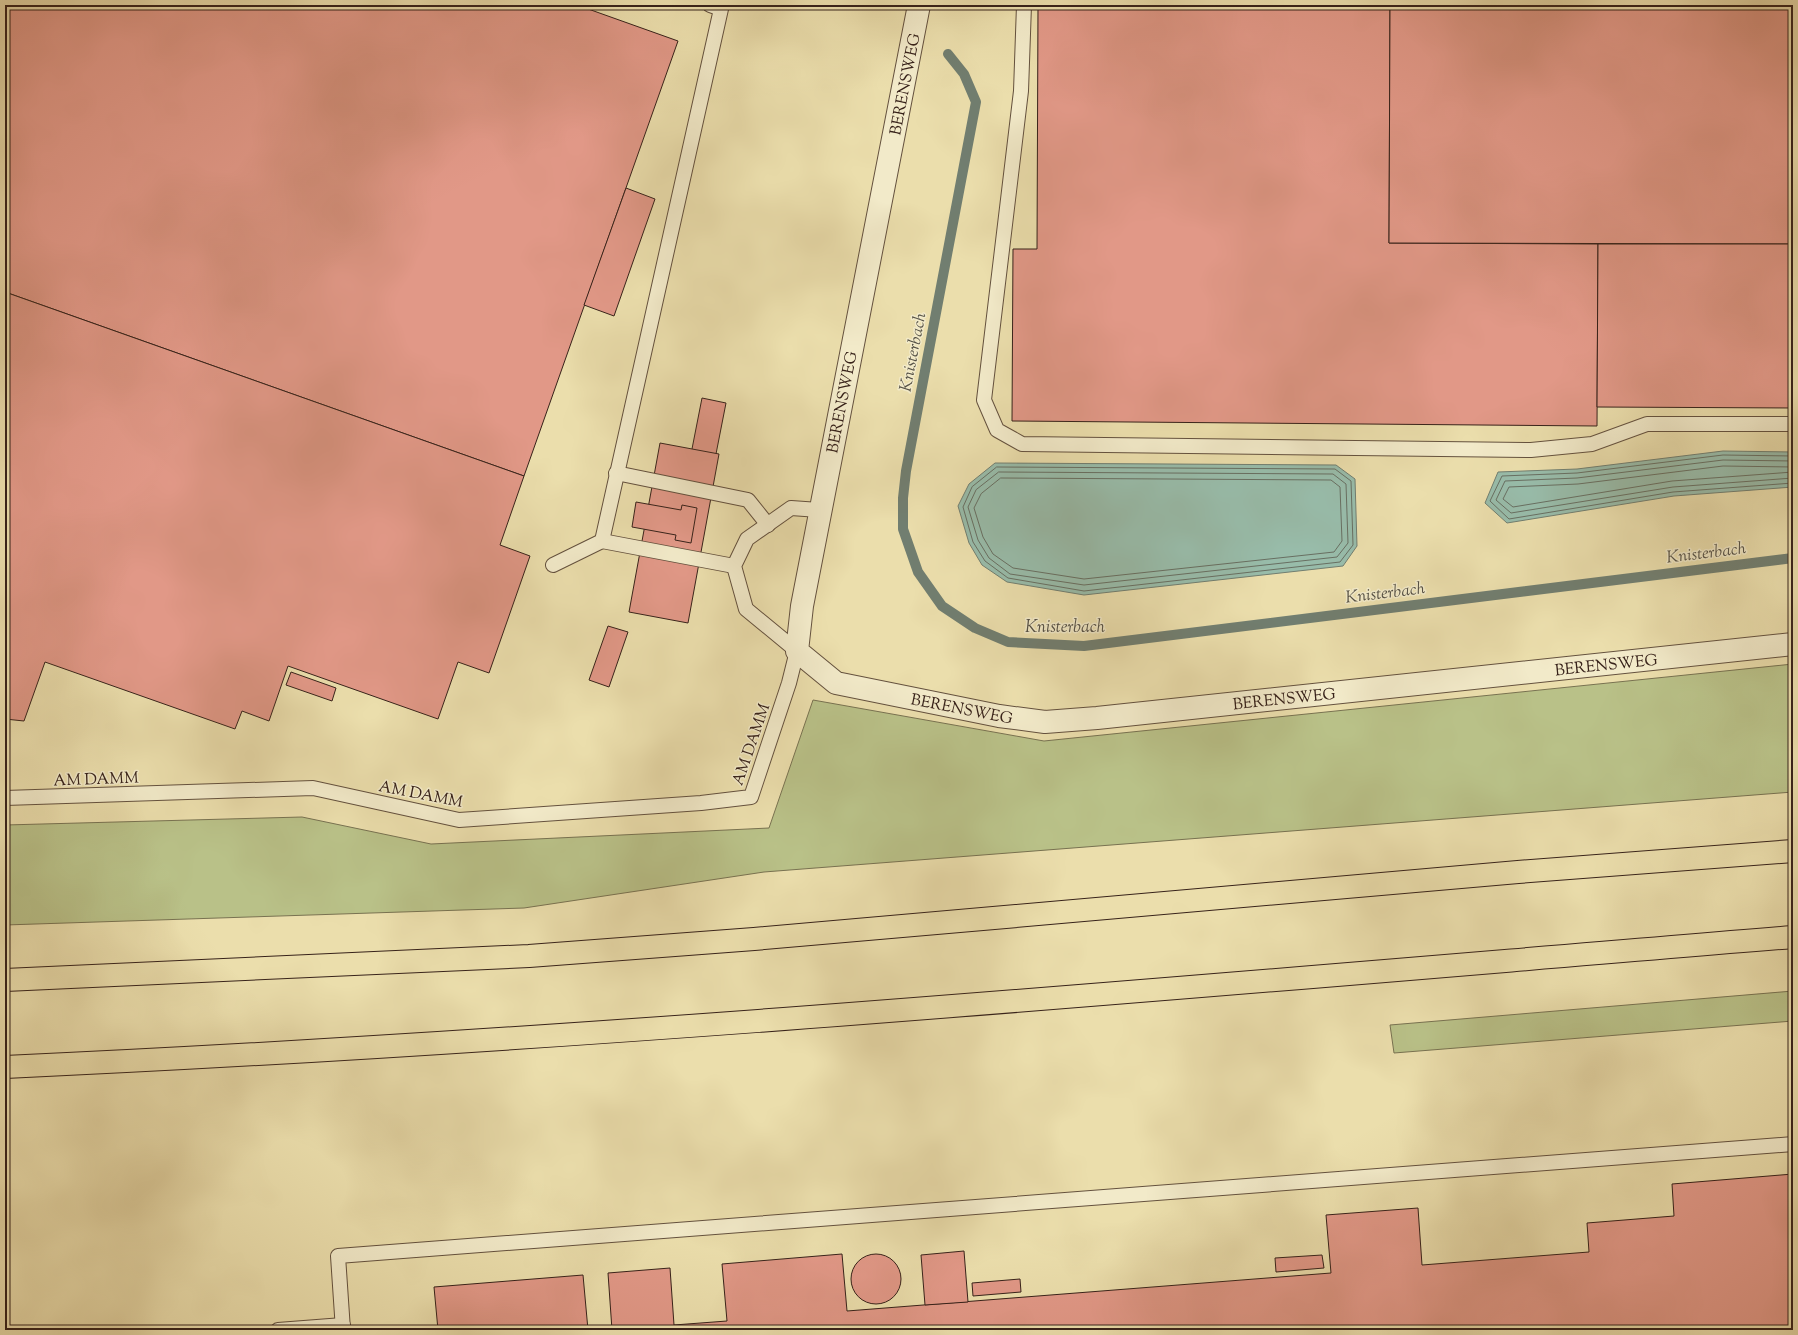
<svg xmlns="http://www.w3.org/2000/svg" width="1798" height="1335" viewBox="0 0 1798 1335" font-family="'Sorts Mill Goudy',serif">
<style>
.green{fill:#b9c188;stroke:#787251}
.water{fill:#98bcaa;stroke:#717e70}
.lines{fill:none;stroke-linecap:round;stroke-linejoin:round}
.shore{stroke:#686f62;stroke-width:1}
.stream{stroke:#717e70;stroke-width:10}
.building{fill:#e19887;stroke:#37221a}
.lane-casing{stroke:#64513e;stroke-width:16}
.street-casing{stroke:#64513e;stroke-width:24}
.highway-casing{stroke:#37221a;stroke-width:24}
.lane{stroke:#f2eac9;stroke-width:14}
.street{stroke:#f2eac9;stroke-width:22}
.highway{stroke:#ebdeac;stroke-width:22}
.labels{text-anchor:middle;stroke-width:3;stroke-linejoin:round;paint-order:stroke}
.street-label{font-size:16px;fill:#37221a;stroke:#f2eac9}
.water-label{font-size:17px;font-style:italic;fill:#545045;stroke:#f2eac9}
</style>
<rect width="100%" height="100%" fill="#ebdeac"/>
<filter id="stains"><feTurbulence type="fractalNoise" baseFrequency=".005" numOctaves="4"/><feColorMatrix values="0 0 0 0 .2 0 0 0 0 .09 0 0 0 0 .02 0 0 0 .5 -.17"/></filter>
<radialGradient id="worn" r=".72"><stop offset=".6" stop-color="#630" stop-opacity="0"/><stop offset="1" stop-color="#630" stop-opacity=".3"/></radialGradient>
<g class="green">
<path d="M1793 664V792L764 872 524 908 5 925V825L302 817 431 844 769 828 813 700 1044 741Z"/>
<path d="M1793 991V1021L1394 1053 1390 1025Z"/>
</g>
<g class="water">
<path d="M1723 451 1793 452V487L1674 496 1507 523 1485 503 1498 472 1577 469Z"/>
<path d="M995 463 1336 465 1355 479 1357 546 1343 566 1084 595 1007 582 982 565 969 543 958 506 969 484Z"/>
</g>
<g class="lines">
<g class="shore">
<path d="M1793 456 1723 455 1577 473 1502 476 1490 501 1509 519 1673 492 1793 483"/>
<path d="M1793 461 1723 460 1577 478 1505 481 1496 500 1511 513 1673 487 1793 478"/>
<path d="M997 467 1335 469 1351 481 1353 545 1340 562 1084 591 1008 578 985 561 973 542 963 507 972 487Z"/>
<path d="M1793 467 1723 466 1578 484 1509 487 1503 499 1513 507 1672 481 1793 472"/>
<path d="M999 472 1333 474 1346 484 1348 543 1337 557 1084 585 1010 574 989 558 978 540 968 507 976 490Z"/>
<path d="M1001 478 1331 480 1340 487 1342 541 1334 552 1084 579 1013 568 993 554 983 537 974 508 981 494Z"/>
</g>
<path class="stream" d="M948 54 964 74 976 102 906 471 903 498V529L918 572 942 606 975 628 1008 642 1084 646 1793 558"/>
</g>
<g class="building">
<path d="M5 5H577L678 41 524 476 5 292Z"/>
<path d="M1038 5H1390L1389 243 1598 244 1597 426 1012 421 1013 249H1037Z"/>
<path d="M1390 5H1793V244L1389 243Z"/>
<path d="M626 188 655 199 614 316 584 305Z"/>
<path d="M1598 244H1793V408L1597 407Z"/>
<path d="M5 292 524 476 500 545 530 556 489 673 458 662 438 719 288 666 269 721 242 711 235 729 45 662 24 721 5 719Z"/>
<path d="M702 398 726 403 715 459 691 454Z"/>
<path d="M660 443 719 454 688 623 629 612Z"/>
<path d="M636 502 681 510 682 505 697 508 691 543 675 540 676 535 632 527Z"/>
<path d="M608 626 628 632 609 687 589 680Z"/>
<path d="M291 672 336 688 332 701 286 685Z"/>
<path d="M1793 1174V1330H612L608 1273 670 1268 674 1325 727 1321 722 1264 842 1254 847 1311 1331 1273 1326 1215 1418 1208 1422 1265 1589 1252 1587 1223 1674 1216 1672 1184Z"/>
<path d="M964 1251 968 1302 925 1305 921 1255Z"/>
<circle cx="876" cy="1279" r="25"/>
<path d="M1322 1255 1324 1268 1276 1272 1275 1258Z"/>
<path d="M583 1275 588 1330H438L434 1287Z"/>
<path d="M1020 1279 1021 1292 973 1296 972 1283Z"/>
</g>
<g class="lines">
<g class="lane-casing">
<g id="lane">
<path d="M1024 5 1021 91 984 400 997 430 1022 444 1531 450 1592 444 1647 424H1793"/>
<path d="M616 473 748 500 768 525"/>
<path d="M602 541 734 566"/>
<path d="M553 565 602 541 721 9 710 5"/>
<path d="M5 798 313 788 459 820 701 803 751 797 789 683 797 651 746 609 734 566 747 539 791 508 819 510"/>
<path d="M278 1330 343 1325"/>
<path d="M343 1330 338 1256 1793 1144"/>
</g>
</g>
<g class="street-casing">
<path id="street" d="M919 5 802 606 797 651 836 683 999 716 1045 722 1097 718 1793 644"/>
</g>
<g class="highway-casing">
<g id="highway">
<path d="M5 980 529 956 754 939 1518 872 1793 851"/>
<path d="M5 1067C602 1040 1197 986 1793 937"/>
</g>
</g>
<use href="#lane" class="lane"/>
<use href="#street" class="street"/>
<use href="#highway" class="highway"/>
</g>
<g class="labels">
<g class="street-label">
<text transform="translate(904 84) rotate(-79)" y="6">BERENSWEG</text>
<text transform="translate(841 402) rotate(-79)" y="6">BERENSWEG</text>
<text transform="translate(1606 664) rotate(-6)" y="6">BERENSWEG</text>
<text transform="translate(1284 698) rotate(-6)" y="6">BERENSWEG</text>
<text transform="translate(962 708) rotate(11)" y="6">BERENSWEG</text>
<text transform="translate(750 744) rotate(-71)" y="6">AM DAMM</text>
<text transform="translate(96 778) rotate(-2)" y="6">AM DAMM</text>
<text transform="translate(421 793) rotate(11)" y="6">AM DAMM</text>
</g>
<g class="water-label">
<text transform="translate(912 352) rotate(-79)" y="6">Knisterbach</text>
<text transform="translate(1706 552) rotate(-7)" y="6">Knisterbach</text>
<text transform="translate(1385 592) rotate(-7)" y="6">Knisterbach</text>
<text x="1065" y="632">Knisterbach</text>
</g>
</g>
<rect width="1798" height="1335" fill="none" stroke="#ebdeac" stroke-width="20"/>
<rect x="6" y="6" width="1786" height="1323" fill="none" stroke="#37221a" stroke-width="2"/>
<rect x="10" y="10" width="1778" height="1315" fill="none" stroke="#37221a"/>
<rect width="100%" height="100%" filter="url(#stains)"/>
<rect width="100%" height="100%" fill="url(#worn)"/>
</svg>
